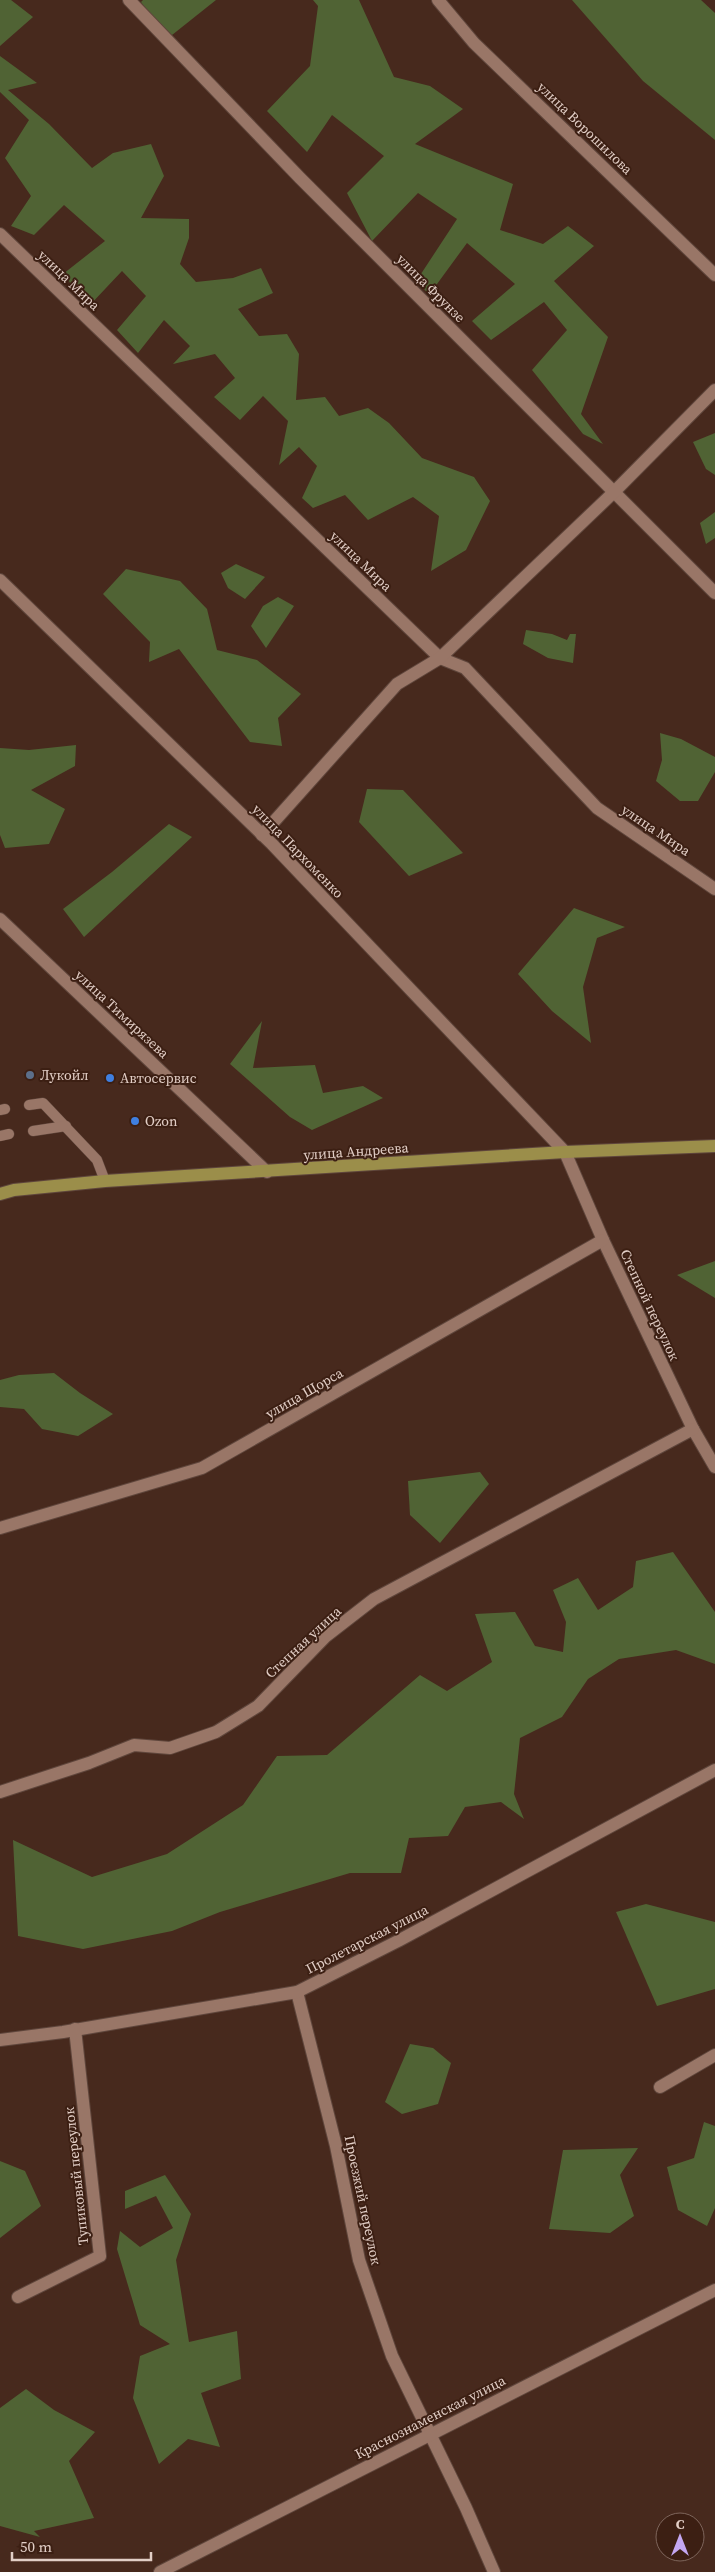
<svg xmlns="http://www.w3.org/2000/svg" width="715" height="2572" viewBox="0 0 715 2572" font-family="'Source Serif 4',serif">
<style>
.forest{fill:#506334}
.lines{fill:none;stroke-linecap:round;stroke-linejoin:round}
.lane-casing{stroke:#5f463c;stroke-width:11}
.street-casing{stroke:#5f463c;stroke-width:14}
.primary-casing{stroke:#5f463c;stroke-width:14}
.lane{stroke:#997667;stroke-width:10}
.street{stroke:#997667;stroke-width:12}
.primary{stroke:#9b8e4a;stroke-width:12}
.service-dot{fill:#5c6f8a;stroke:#3c1f13;stroke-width:2}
.shop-dot{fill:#3f7fe0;stroke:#3c1f13;stroke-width:2}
.labels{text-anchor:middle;stroke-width:4;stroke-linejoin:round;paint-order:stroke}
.street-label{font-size:14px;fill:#e2cec6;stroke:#3c1f13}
.poi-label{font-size:14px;fill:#e2cec6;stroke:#3c1f13;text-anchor:start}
</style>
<rect width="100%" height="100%" fill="#47291d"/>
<g class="forest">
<path d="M0 0H11L33 17 0 46Z"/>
<path d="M143 0H216L167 39 141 2Z"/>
<path d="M313 0H359L394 77 430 86 463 109 415 144 513 184 500 230 543 244 568 226 594 246 554 281 608 337 581 414 603 444 583 434 532 370 567 330 544 302 491 340 472 321 515 284 467 243 429 295 417 280 457 219 418 193 372 241 347 193 384 156 332 115 307 152 267 111 310 66 318 6Z"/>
<path d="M572 0H701L715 13V140L643 81Z"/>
<path d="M0 56 37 83 8 90 49 124 92 168 113 153 151 144 164 176 141 218 189 219V238L180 264 196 282 233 278 261 268 273 293 238 309 259 336 287 334 299 354 296 400 325 397 339 416 368 408 389 423 422 458 474 477 490 501 466 550 431 571 439 516 413 497 368 520 345 495 313 508 302 498 317 466 299 447 279 465 288 421 263 396 240 420 214 397 235 378 215 354 173 364 190 346 164 320 138 353 117 330 146 296 122 271 89 306 63 274 105 241 64 205 34 235 11 226 31 196 5 158 29 120 0 92Z"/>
<path d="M715 433V475L706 469 693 442Z"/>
<path d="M715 512V538L706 544 700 523Z"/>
<path d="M236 564 265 577 245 599 228 588 221 573Z"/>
<path d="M126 569 180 581 207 609 217 650 257 660 301 694 278 718 282 746 250 742 179 649 149 662 150 642 103 594Z"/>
<path d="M278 597 294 606 266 648 251 626 263 606Z"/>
<path d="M526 630 552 634 567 640 570 634H576L573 663 548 658 523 644Z"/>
<path d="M660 733 681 739 715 757V772L698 801H680L656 781 662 760Z"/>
<path d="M76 745 75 766 31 790 65 809 49 844 5 848 0 835V748L29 750Z"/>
<path d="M367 789 403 790 463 853 409 876 359 822Z"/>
<path d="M169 824 192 837 84 937 63 909 112 872Z"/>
<path d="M574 908 625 927 597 938 583 987 591 1043 552 1011 518 974Z"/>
<path d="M262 1021 253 1068 315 1065 323 1093 363 1086 383 1098 312 1130 290 1117 230 1064Z"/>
<path d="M715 1261V1298L677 1275Z"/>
<path d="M54 1373 80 1393 113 1414 78 1436 42 1429 24 1409 0 1407V1380L19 1375Z"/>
<path d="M480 1472 489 1484 440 1543 410 1515 408 1481Z"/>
<path d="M673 1552 715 1612V1664L676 1650 619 1659 588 1679 562 1717 520 1738 514 1794 524 1819 501 1802 465 1807 448 1836 409 1838 401 1873H350L220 1912 172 1931 83 1949 18 1936 13 1840 92 1877 167 1854 243 1805 277 1756 327 1755 420 1675 447 1691 492 1662 475 1614 515 1612 535 1646 563 1652 566 1622 553 1590 578 1578 598 1610 633 1587 636 1561Z"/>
<path d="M646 1904 715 1922V1989L657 2006 616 1912Z"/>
<path d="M410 2044 433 2048 451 2063 438 2104 402 2114 385 2102Z"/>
<path d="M704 2122 715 2126V2208L707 2226 678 2210 667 2167 694 2158Z"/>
<path d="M638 2148 620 2175 634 2216 610 2233 549 2229 563 2150Z"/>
<path d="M0 2161 25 2171 41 2206 0 2238Z"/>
<path d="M165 2175 191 2214 176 2260 189 2342 237 2331 241 2379 201 2393 220 2447 188 2439 159 2464 133 2398 140 2356 170 2344 140 2325 117 2249 120 2231 140 2247 173 2228 156 2196 125 2209V2191Z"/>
<path d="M26 2389 54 2410 95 2432 69 2461 94 2518 34 2531 40 2537 0 2526V2408Z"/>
</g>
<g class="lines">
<g class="lane-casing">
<g id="lane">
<path d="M29 1105 43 1103 97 1160 105 1181"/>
<path d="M0 1110 5 1109"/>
<path d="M33 1131 66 1126"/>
<path d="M0 1136 9 1134"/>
</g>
</g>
<g class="street-casing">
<g id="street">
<path d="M129 0 300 178 715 593"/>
<path d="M438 0 474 43 715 275"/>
<path d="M0 234 440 658 465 668 597 808 715 889"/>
<path d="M0 580 272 844 565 1152 603 1240 693 1429 715 1467"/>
<path d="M262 835 397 684 440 658 614 492 715 390"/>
<path d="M0 919 267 1172"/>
<path d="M0 1528 202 1468 603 1240"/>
<path d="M0 1792 89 1763 134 1745 170 1748 216 1732 258 1706 325 1637 374 1599 693 1429"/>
<path d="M297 1992 336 2146 359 2260 392 2356 466 2508 494 2572"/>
<path d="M0 2040 63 2032 297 1992 398 1941 715 1770"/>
<path d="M660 2087 715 2055"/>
<path d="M18 2297 100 2256 75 2029"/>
<path d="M160 2572 715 2290"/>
</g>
</g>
<g class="primary-casing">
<path id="primary" d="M0 1194 14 1190 105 1181 565 1152 715 1146"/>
</g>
<use href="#lane" class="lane"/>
<use href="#street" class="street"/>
<use href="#primary" class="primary"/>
</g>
<circle class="service-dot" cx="30" cy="1075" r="5"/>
<g class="shop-dot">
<circle cx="110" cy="1078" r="5"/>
<circle cx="135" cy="1121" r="5"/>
</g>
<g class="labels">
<g class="street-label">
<text transform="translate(585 128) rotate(44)" y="5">улица Ворошилова</text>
<text transform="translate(69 280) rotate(44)" y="5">улица Мира</text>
<text transform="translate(431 288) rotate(45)" y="5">улица Фрунзе</text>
<text transform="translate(361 561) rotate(44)" y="5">улица Мира</text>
<text transform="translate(656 830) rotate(34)" y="5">улица Мира</text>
<text transform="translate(298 851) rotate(46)" y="5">улица Пархоменко</text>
<text transform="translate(122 1014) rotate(43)" y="5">улица Тимирязева</text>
<text transform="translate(356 1151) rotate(-4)" y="5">улица Андреева</text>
<text transform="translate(650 1305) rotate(65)" y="5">Степной переулок</text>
<text transform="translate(304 1393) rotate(-30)" y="5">улица Щорса</text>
<text transform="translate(303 1642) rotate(-43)" y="5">Степная улица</text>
<text transform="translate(367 1939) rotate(-27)" y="5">Пролетарская улица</text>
<text transform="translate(76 2176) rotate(-96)" y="5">Тупиковый переулок</text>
<text transform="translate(363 2200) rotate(78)" y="5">Проезжий переулок</text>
<text transform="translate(430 2417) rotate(-27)" y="5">Краснознаменская улица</text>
</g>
<g class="poi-label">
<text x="40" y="1080">Лукойл</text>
<text x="120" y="1083">Автосервис</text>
<text x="145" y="1126">Ozon</text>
</g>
</g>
<g transform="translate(680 2537)"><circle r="24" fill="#3c1f13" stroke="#7e655b"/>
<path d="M0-4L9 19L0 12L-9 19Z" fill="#c4a7f1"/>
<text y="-8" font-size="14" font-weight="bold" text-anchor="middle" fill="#e2cec6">С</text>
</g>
<path d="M12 2552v8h139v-8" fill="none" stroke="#e2cec6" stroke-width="2.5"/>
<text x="20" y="2552" font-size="15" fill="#e2cec6" stroke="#3c1f13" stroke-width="4" paint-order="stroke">50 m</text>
</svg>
